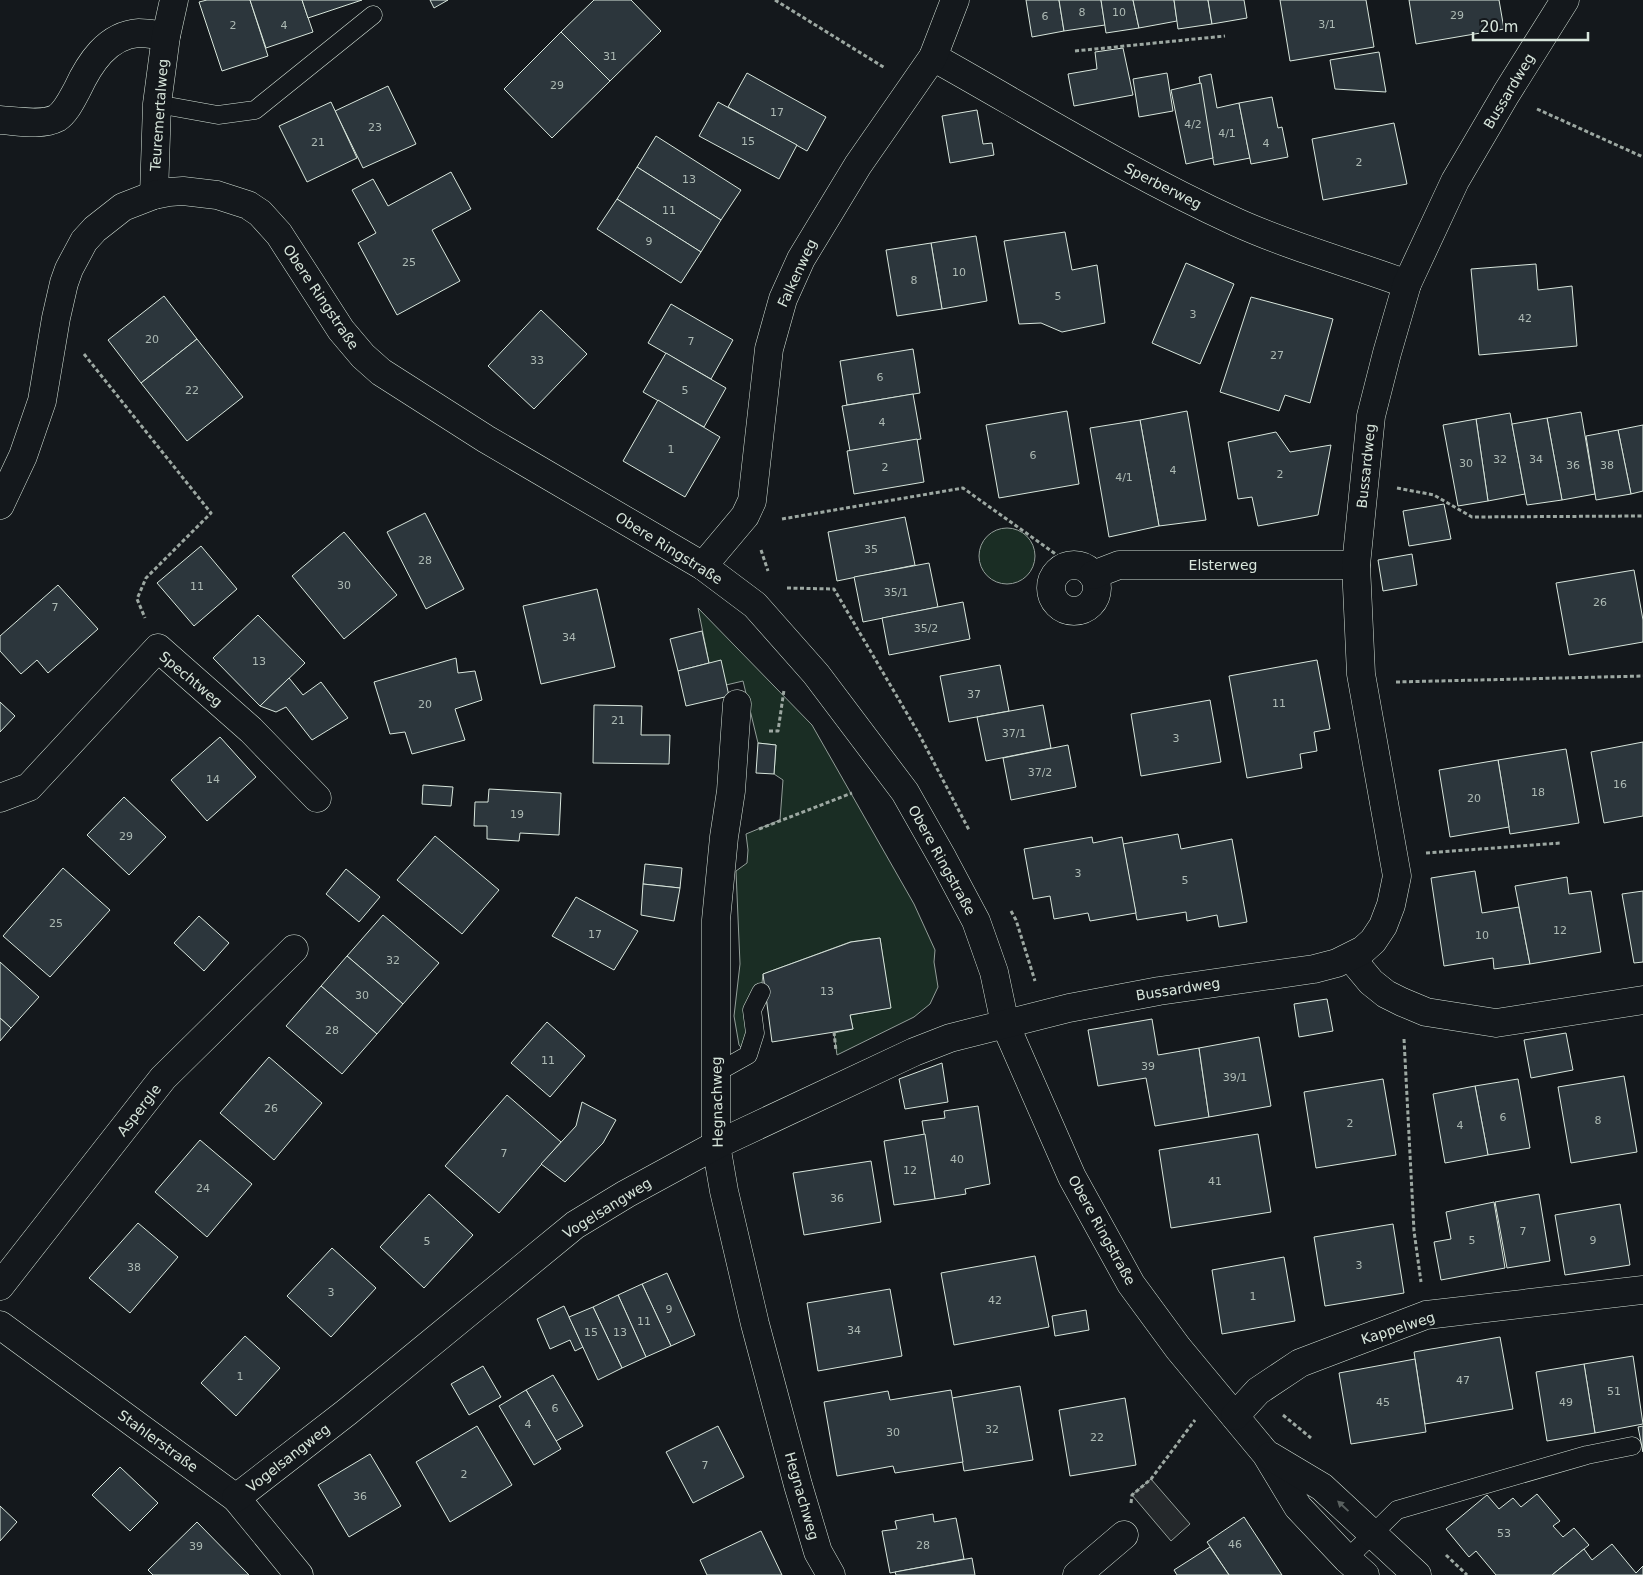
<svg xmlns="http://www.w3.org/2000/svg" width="1643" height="1575" viewBox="0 0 1643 1575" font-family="'DejaVu Sans',sans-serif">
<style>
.green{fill:#1a2d24;stroke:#939e99}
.parking{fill:#24282b;stroke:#939e99}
.building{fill:#2c363c;stroke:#d8e6dc}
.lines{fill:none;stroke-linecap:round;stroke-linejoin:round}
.lane-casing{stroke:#d8e6dc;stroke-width:19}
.street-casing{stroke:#d8e6dc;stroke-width:29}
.path{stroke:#9da8a2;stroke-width:3;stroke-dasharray:4 2.5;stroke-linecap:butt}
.lane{stroke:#14181c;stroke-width:18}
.street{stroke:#14181c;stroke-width:28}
.oneway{fill:#59605f}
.labels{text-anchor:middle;stroke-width:4;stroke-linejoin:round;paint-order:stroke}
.number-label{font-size:11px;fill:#adbab4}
.street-label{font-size:14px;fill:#d8e6dc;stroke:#14181c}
</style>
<rect width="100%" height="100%" fill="#14181c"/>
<g class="green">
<circle cx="1007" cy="556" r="28"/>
<path d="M698 608 812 725 914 904 935 950 934 962 938 987 930 1004 914 1017 837 1055 834 1033 853 1029 850 1015 890 1008 880 938 850 942 763 974 761 992 748 1055 739 1045 734 1016 740 964 736 871 747 863 748 850 746 834 780 820 783 780 774 774 776 745 758 743 743 681 726 685 709 663Z"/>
</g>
<path class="parking" d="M1151 1479 1190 1524 1171 1541 1132 1495Z"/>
<g class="building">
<path d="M207 0H250L268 56 222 71 199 2Z"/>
<path d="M250 0H302L313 32 266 48Z"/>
<path d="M302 0H362L308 18Z"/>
<path d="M430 0H448L434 8Z"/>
<path d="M594 0H631L661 31 610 81 561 32Z"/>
<path d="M1026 0H1059L1064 31 1032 37Z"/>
<path d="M1059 0H1101L1105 25 1064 31Z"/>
<path d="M1101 0H1133L1139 28 1106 33Z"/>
<path d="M1133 0H1174L1177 21 1139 28Z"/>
<path d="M1174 0H1208L1212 24 1178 29Z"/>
<path d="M1208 0H1244L1247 18 1212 24Z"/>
<path d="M1280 0H1366L1374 47 1290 61Z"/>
<path d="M1409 0H1499L1504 29 1416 44Z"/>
<path d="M561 32 610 81 552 138 504 89Z"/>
<path d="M1123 48 1133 95 1074 106 1068 74 1097 69 1095 52Z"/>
<path d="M1379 52 1386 92 1335 89 1330 60Z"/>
<path d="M747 73 826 117 807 151 728 107Z"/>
<path d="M1167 73 1173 111 1139 117 1133 79Z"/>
<path d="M1211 74 1217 108 1239 103 1250 158 1214 165 1199 77Z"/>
<path d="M1201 83 1213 158 1186 164 1171 90Z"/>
<path d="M388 86 416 144 363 168 335 111Z"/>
<path d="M1272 97 1278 128 1282 127 1288 157 1251 164 1239 103Z"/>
<path d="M331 102 357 158 307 182 279 126Z"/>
<path d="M718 102 797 145 779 179 699 136Z"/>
<path d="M977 110 983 144 992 143 994 155 950 163 942 116Z"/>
<path d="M1394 123 1407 184 1323 200 1312 139Z"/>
<path d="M656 136 741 190 721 220 637 167Z"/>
<path d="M637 167 721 220 701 252 617 199Z"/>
<path d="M451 172 471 209 432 230 460 281 397 315 358 243 376 233 352 190 373 179 388 206Z"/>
<path d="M617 199 701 252 681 283 597 229Z"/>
<path d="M1065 232 1072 270 1097 265 1105 323 1062 332 1041 323 1019 324 1004 241Z"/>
<path d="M976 236 987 301 942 309 931 243Z"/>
<path d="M931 243 942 309 897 316 886 250Z"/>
<path d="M1186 263 1234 284 1200 364 1152 343Z"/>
<path d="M1536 264 1538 290 1572 286 1577 346 1479 355 1471 269Z"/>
<path d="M164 296 197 339 141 383 108 340Z"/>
<path d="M1251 297 1333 319 1310 403 1285 395 1279 411 1220 392Z"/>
<path d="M671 304 733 340 711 379 648 343Z"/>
<path d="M541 310 587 354 534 409 488 366Z"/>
<path d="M197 339 243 397 187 441 141 383Z"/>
<path d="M913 349 920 393 847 405 840 361Z"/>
<path d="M666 353 726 388 704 427 643 392Z"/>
<path d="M913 394 921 439 850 451 842 406Z"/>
<path d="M658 400 720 437 685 497 623 461Z"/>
<path d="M1067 411 1079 484 999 498 986 425Z"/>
<path d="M1187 411 1206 520 1159 526 1140 420Z"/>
<path d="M1581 412 1595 494 1562 500 1547 418Z"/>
<path d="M1510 413 1525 494 1488 501 1476 419Z"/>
<path d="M1547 418 1562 500 1527 505 1512 424Z"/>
<path d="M1476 419 1488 501 1458 506 1443 425Z"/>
<path d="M1140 420 1159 526 1109 537 1090 428Z"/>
<path d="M1643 425V491L1631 494 1618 430Z"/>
<path d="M1618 430 1631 494 1596 500 1586 436Z"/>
<path d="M1276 432 1290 452 1331 445 1318 515 1258 526 1252 497 1238 499 1228 442Z"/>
<path d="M917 439 924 482 854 494 847 451Z"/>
<path d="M1444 504 1451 539 1409 546 1403 511Z"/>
<path d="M425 513 464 589 426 609 387 532Z"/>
<path d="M905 517 915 565 837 581 828 532Z"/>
<path d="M344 532 397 595 344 639 292 576Z"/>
<path d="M201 546 237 589 194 626 157 583Z"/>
<path d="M1412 554 1417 585 1383 591 1378 560Z"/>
<path d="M929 563 938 607 863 622 854 577Z"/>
<path d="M1634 570 1643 620V642L1569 655 1556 583Z"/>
<path d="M58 585 98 629 48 673 37 660 21 674 0 651V636Z"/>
<path d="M597 589 615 667 541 684 523 606Z"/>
<path d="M963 602 970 639 889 655 882 618Z"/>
<path d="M258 615 305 663 260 706 213 658Z"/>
<path d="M702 631 709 663 678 671 670 639Z"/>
<path d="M456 658 458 673 475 671 482 700 455 709 465 740 412 754 405 732 390 734 374 682Z"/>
<path d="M721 660 729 696 686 706 678 671Z"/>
<path d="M1317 660 1330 729 1314 732 1317 751 1300 754 1302 768 1247 778 1229 676Z"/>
<path d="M1000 665 1009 711 949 722 940 676Z"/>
<path d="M289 678 303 695 321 682 348 718 312 740 286 707 276 712 260 706Z"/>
<path d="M1210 700 1221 762 1141 776 1131 714Z"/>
<path d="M0 702 15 716 0 732Z"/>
<path d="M594 705 642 706 641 735H670L669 764 593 763Z"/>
<path d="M1043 705 1051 748 986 761 977 717Z"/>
<path d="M220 737 256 777 207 821 171 780Z"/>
<path d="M1643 742V816L1604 823 1591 752Z"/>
<path d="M758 743 776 745 774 774 756 773Z"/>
<path d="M1068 745 1076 787 1011 800 1003 758Z"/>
<path d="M1566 749 1579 823 1510 834 1498 760Z"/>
<path d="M1498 760 1509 827 1450 837 1439 770Z"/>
<path d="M423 785 453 787 451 806 422 804Z"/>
<path d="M489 789 561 793 559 835 520 833 519 841 487 839V826H474L475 802H488Z"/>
<path d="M124 797 166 837 129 875 87 835Z"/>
<path d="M1178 834 1181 849 1232 839 1247 922 1219 927 1217 915 1187 921 1186 912 1137 920 1123 844Z"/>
<path d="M435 836 499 890 462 934 397 880Z"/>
<path d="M1092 837 1093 843 1122 837 1136 913 1090 921 1088 913 1054 919 1050 896 1033 899 1024 849Z"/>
<path d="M645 864 682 868 680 888 643 884Z"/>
<path d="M63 868 110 910 50 977 3 936Z"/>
<path d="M346 869 380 897 359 922 326 894Z"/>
<path d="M1475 871 1482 913 1519 907 1530 964 1494 969 1493 958 1444 966 1431 878Z"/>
<path d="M1567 877 1569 894 1591 891 1601 952 1530 964 1515 886Z"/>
<path d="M643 884 680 888 674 921 641 915Z"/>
<path d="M1643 891V962L1634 963 1622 894Z"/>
<path d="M576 897 638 931 614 970 552 936Z"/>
<path d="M383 915 439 963 403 1004 347 956Z"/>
<path d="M199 916 229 943 204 971 174 943Z"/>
<path d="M880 938 891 1008 850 1015 853 1029 772 1042 763 974 851 942Z"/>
<path d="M347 956 403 1004 377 1034 321 986Z"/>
<path d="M0 962 39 997 11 1028 0 1018Z"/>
<path d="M321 986 377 1034 342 1074 286 1026Z"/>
<path d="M1327 999 1333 1031 1299 1037 1294 1004Z"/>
<path d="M0 1018 11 1028 0 1041Z"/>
<path d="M1152 1019 1158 1055 1199 1048 1209 1117 1155 1126 1146 1078 1098 1086 1088 1030Z"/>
<path d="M547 1022 585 1056 550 1097 511 1063Z"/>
<path d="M1566 1033 1573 1070 1531 1078 1524 1040Z"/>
<path d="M1259 1037 1271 1106 1209 1117 1199 1048Z"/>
<path d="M269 1057 322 1103 274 1160 220 1113Z"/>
<path d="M942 1063 948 1102 905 1109 899 1079Z"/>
<path d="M1624 1076 1637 1152 1571 1163 1558 1087Z"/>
<path d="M1383 1079 1396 1155 1316 1168 1304 1092Z"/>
<path d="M1518 1079 1530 1148 1488 1155 1475 1086Z"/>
<path d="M1475 1086 1488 1155 1445 1163 1433 1094Z"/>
<path d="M507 1095 561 1142 499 1213 445 1166Z"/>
<path d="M582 1102 616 1120 603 1143 565 1182 541 1164 576 1126Z"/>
<path d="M978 1106 990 1184 965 1189 966 1194 935 1199 922 1121 945 1118 944 1111Z"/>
<path d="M925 1134 935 1199 894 1205 884 1141Z"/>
<path d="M1258 1134 1271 1212 1171 1228 1159 1150Z"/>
<path d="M200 1140 252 1184 207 1237 155 1192Z"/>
<path d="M871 1161 881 1222 804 1235 793 1173Z"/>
<path d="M429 1194 473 1235 424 1288 380 1247Z"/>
<path d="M1539 1194 1550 1261 1507 1268 1495 1202Z"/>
<path d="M1494 1202 1505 1268 1441 1280 1434 1242 1451 1239 1446 1212Z"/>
<path d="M1620 1204 1630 1265 1565 1275 1555 1215Z"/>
<path d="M138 1223 178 1257 130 1313 89 1278Z"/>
<path d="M1393 1224 1404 1293 1325 1306 1314 1237Z"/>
<path d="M332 1248 376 1288 331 1337 287 1296Z"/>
<path d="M1035 1256 1049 1327 954 1345 941 1273Z"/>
<path d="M1284 1257 1295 1321 1222 1334 1212 1270Z"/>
<path d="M667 1273 695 1335 671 1346 642 1284Z"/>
<path d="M642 1284 671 1346 646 1357 618 1295Z"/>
<path d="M890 1289 902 1356 818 1371 807 1303Z"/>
<path d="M618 1295 646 1357 622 1368 593 1307Z"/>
<path d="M564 1306 583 1347 575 1351 570 1340 550 1349 537 1319Z"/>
<path d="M593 1307 622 1368 598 1380 569 1317Z"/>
<path d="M1086 1310 1089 1330 1055 1336 1052 1316Z"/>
<path d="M245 1336 280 1368 236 1416 201 1383Z"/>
<path d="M1500 1337 1513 1409 1425 1424 1414 1352Z"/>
<path d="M1633 1356 1643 1424 1595 1433 1584 1364Z"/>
<path d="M1415 1359 1426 1432 1351 1444 1339 1373Z"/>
<path d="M1584 1364 1595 1433 1547 1441 1536 1372Z"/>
<path d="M483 1366 501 1397 469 1415 451 1384Z"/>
<path d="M553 1375 583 1426 556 1441 526 1390Z"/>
<path d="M1020 1386 1033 1460 964 1471 952 1398Z"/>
<path d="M526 1390 561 1449 534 1465 499 1406Z"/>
<path d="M951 1390 963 1462 895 1473 893 1466 837 1476 824 1402 888 1391 890 1400Z"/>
<path d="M1125 1398 1136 1465 1070 1476 1059 1410Z"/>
<path d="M477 1426 512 1485 450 1522 416 1462Z"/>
<path d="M718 1426 744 1477 693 1503 666 1452Z"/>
<path d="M1643 1426V1452L1638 1427Z"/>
<path d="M370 1454 401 1506 349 1537 318 1485Z"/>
<path d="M120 1467 158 1503 130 1531 92 1495Z"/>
<path d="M1537 1494 1560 1521 1553 1526 1563 1537 1574 1528 1589 1545 1552 1575H1496L1476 1551 1469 1557 1446 1529 1487 1495 1499 1509 1513 1498 1521 1507Z"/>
<path d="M0 1506 17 1522 0 1541Z"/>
<path d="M933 1514 934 1522 956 1518 964 1559 890 1573 882 1531 897 1529 895 1521Z"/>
<path d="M1244 1517 1282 1575H1229L1207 1542Z"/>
<path d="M197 1522 249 1575H153L148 1570Z"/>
<path d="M761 1531 782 1575H707L700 1560Z"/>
<path d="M1612 1544 1636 1573 1643 1566V1575H1552L1584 1549 1592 1560Z"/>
<path d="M1210 1547 1229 1575H1177L1174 1570Z"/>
<path d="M972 1558 975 1575H896L895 1572Z"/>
</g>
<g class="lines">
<g class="lane-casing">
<g id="lane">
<path d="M157 104 218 115 255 110 373 15"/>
<path d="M716 1073 748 1055 755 1033 752 1010 761 992"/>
<path d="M1347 1559 1397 1510 1587 1455 1632 1446"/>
</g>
</g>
<g class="street-casing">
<g id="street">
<path d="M933 57C1033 113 1131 174 1236 222 1291 247 1350 263 1407 284"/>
<path d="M0 120C17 121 42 126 57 118 66 112 72 99 77 90 89 64 107 35 139 33 148 33 157 35 166 36"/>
<path d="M154 195 157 104 166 36 174 0"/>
<path d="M0 505 23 456 42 401 56 318 64 283 69 269 84 241 95 229 123 207 154 195 169 192 183 191 217 195 248 205 260 213 279 234 341 330 363 356 381 372 486 439 703 566 755 605 816 674 905 792 943 859 976 921 994 972 1005 1024 1072 1177 1131 1284 1178 1348 1266 1454 1298 1507 1347 1559 1365 1575"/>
<circle cx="1074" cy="588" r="23"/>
<path d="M703 566 745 516 752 501 769 349 783 299 801 259 858 165 933 57 955 0"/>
<path d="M1093 575 1119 565H1356"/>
<path d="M737 704 731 791 724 837 716 920V1145L724 1191 755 1324 798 1485 818 1552 831 1575"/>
<path d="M0 798 29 787 158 648 251 730 317 798"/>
<path d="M1351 958 1371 982 1386 994 1402 1002 1426 1012 1496 1023 1643 1000"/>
<path d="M0 1286 163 1078 294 949"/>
<path d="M0 1325 236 1498 299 1575"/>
<path d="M1235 1416 1258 1391 1300 1363 1426 1315 1643 1290"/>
<path d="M1270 1456 1322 1487 1417 1575"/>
<path d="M236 1498 347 1412 575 1225 626 1194 716 1145 914 1052 950 1038 1069 1008 1159 991 1314 969 1337 963 1363 950 1373 941 1383 926 1391 905 1397 876 1361 674 1356 565 1371 416 1387 353 1407 284 1455 181 1506 94 1565 0"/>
<path d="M1077 1575 1124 1535"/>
</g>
</g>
<g class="path">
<path d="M775 0 885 68"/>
<path d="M1075 51 1225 36"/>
<path d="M1537 109 1643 157"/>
<path d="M84 354 211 513 146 578 137 599 145 618"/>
<path d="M1397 488 1434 495 1472 517 1643 516"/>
<path d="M782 519 963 488 1064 560"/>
<path d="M761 550 768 571"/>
<path d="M787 588 834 589 919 734 969 830"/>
<path d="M1396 682 1643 676"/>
<path d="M769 731H778L784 690"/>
<path d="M759 829 852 793"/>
<path d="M1426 853 1561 843"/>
<path d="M1011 911 1016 920 1035 981"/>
<path d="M834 1032 836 1051"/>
<path d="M1404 1039 1414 1231 1421 1282"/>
<path d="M1283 1415 1311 1438"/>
<path d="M1131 1503 1132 1495 1151 1479 1195 1420"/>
<path d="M1446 1555 1467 1575"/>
</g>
<use href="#lane" class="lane"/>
<use href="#street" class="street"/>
</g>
<defs><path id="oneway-solid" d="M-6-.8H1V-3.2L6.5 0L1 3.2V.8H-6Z" transform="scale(1.25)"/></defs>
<use class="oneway" href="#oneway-solid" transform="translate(1343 1506) rotate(-137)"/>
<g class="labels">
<g class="number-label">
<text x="1082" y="16">8</text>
<text x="1119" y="16">10</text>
<text x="1457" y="19">29</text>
<text x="1045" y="20">6</text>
<text x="1327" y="28">3/1</text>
<text x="233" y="29">2</text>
<text x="284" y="29">4</text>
<text x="610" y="60">31</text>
<text x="557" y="89">29</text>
<text x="777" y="116">17</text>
<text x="1193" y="128">4/2</text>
<text x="375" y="131">23</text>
<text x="1227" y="137">4/1</text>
<text x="748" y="145">15</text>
<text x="318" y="146">21</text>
<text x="1266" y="147">4</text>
<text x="1359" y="166">2</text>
<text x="689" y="183">13</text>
<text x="669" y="214">11</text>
<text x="649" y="245">9</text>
<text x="409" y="266">25</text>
<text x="959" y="276">10</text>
<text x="914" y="284">8</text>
<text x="1058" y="300">5</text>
<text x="1193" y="318">3</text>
<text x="1525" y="322">42</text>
<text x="152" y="343">20</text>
<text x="691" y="345">7</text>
<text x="1277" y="359">27</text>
<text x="537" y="364">33</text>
<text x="880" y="381">6</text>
<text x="192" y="394">22</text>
<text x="685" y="394">5</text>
<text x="882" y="426">4</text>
<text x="671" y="453">1</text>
<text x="1033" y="459">6</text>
<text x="1500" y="463">32</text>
<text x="1536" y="463">34</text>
<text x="1466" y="467">30</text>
<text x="1573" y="469">36</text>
<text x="1607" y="469">38</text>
<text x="885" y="471">2</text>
<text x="1173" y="474">4</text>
<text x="1280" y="478">2</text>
<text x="1124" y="481">4/1</text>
<text x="871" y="553">35</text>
<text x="425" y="564">28</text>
<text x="344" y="589">30</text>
<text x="197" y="590">11</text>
<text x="896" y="596">35/1</text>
<text x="1600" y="606">26</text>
<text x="55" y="611">7</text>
<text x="926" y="632">35/2</text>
<text x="569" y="641">34</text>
<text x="259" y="665">13</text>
<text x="974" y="698">37</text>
<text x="1279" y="707">11</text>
<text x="425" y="708">20</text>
<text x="618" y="724">21</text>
<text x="1014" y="737">37/1</text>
<text x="1176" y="742">3</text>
<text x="1040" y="776">37/2</text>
<text x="213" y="783">14</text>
<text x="1620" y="788">16</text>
<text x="1538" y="796">18</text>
<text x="1474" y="802">20</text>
<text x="517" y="818">19</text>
<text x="126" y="840">29</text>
<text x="1078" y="877">3</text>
<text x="1185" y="884">5</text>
<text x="56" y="927">25</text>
<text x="1560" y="934">12</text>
<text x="595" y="938">17</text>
<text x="1482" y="939">10</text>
<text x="393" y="964">32</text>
<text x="827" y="995">13</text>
<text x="362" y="999">30</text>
<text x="332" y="1034">28</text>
<text x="548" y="1064">11</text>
<text x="1148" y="1070">39</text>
<text x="1235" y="1081">39/1</text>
<text x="271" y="1112">26</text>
<text x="1503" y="1121">6</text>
<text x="1598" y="1124">8</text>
<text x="1350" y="1127">2</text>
<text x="1460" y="1129">4</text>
<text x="504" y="1157">7</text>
<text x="957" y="1163">40</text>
<text x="910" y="1174">12</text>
<text x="1215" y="1185">41</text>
<text x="203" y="1192">24</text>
<text x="837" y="1202">36</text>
<text x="1523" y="1235">7</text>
<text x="1472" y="1244">5</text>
<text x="1593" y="1244">9</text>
<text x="427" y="1245">5</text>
<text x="1359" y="1269">3</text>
<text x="134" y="1271">38</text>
<text x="331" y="1296">3</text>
<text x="1253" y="1300">1</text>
<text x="995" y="1304">42</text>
<text x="669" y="1313">9</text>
<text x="644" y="1325">11</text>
<text x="854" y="1334">34</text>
<text x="591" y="1336">15</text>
<text x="620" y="1336">13</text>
<text x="240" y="1380">1</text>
<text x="1463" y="1384">47</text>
<text x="1614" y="1395">51</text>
<text x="1383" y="1406">45</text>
<text x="1566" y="1406">49</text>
<text x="555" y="1412">6</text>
<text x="528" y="1428">4</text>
<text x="992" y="1433">32</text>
<text x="893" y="1436">30</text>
<text x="1097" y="1441">22</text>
<text x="705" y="1469">7</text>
<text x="464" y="1478">2</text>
<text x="360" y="1500">36</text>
<text x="1504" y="1537">53</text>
<text x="1235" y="1548">46</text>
<text x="923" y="1549">28</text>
<text x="196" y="1550">39</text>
</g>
<g class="street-label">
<text transform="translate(1509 91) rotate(-59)" y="5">Bussardweg</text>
<text transform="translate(159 115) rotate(-86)" y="5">Teuremertalweg</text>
<text transform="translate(1163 186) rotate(27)" y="5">Sperberweg</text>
<text transform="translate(797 273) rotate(-65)" y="5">Falkenweg</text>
<text transform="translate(321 297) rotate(56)" y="5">Obere Ringstraße</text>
<text transform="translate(1366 466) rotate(-84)" y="5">Bussardweg</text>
<text transform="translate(669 548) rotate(32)" y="5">Obere Ringstraße</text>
<text x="1223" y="570">Elsterweg</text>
<text transform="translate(191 679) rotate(40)" y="5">Spechtweg</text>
<text transform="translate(942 860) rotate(61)" y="5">Obere Ringstraße</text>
<text transform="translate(1178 989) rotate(-9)" y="5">Bussardweg</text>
<text transform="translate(717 1102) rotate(-91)" y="5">Hegnachweg</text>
<text transform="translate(139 1110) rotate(-52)" y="5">Aspergle</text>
<text transform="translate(607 1208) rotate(-32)" y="5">Vogelsangweg</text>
<text transform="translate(1102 1230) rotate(61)" y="5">Obere Ringstraße</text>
<text transform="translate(1398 1328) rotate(-18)" y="5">Kappelweg</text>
<text transform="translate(158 1441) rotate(36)" y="5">Stahlerstraße</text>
<text transform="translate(288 1458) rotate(-38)" y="5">Vogelsangweg</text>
<text transform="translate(802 1496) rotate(74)" y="5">Hegnachweg</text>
</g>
</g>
<path d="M1473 32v8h115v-8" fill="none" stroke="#d8e6dc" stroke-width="2.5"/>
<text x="1480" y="32" font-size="15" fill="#d8e6dc" stroke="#14181c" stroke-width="4" paint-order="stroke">20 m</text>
</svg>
